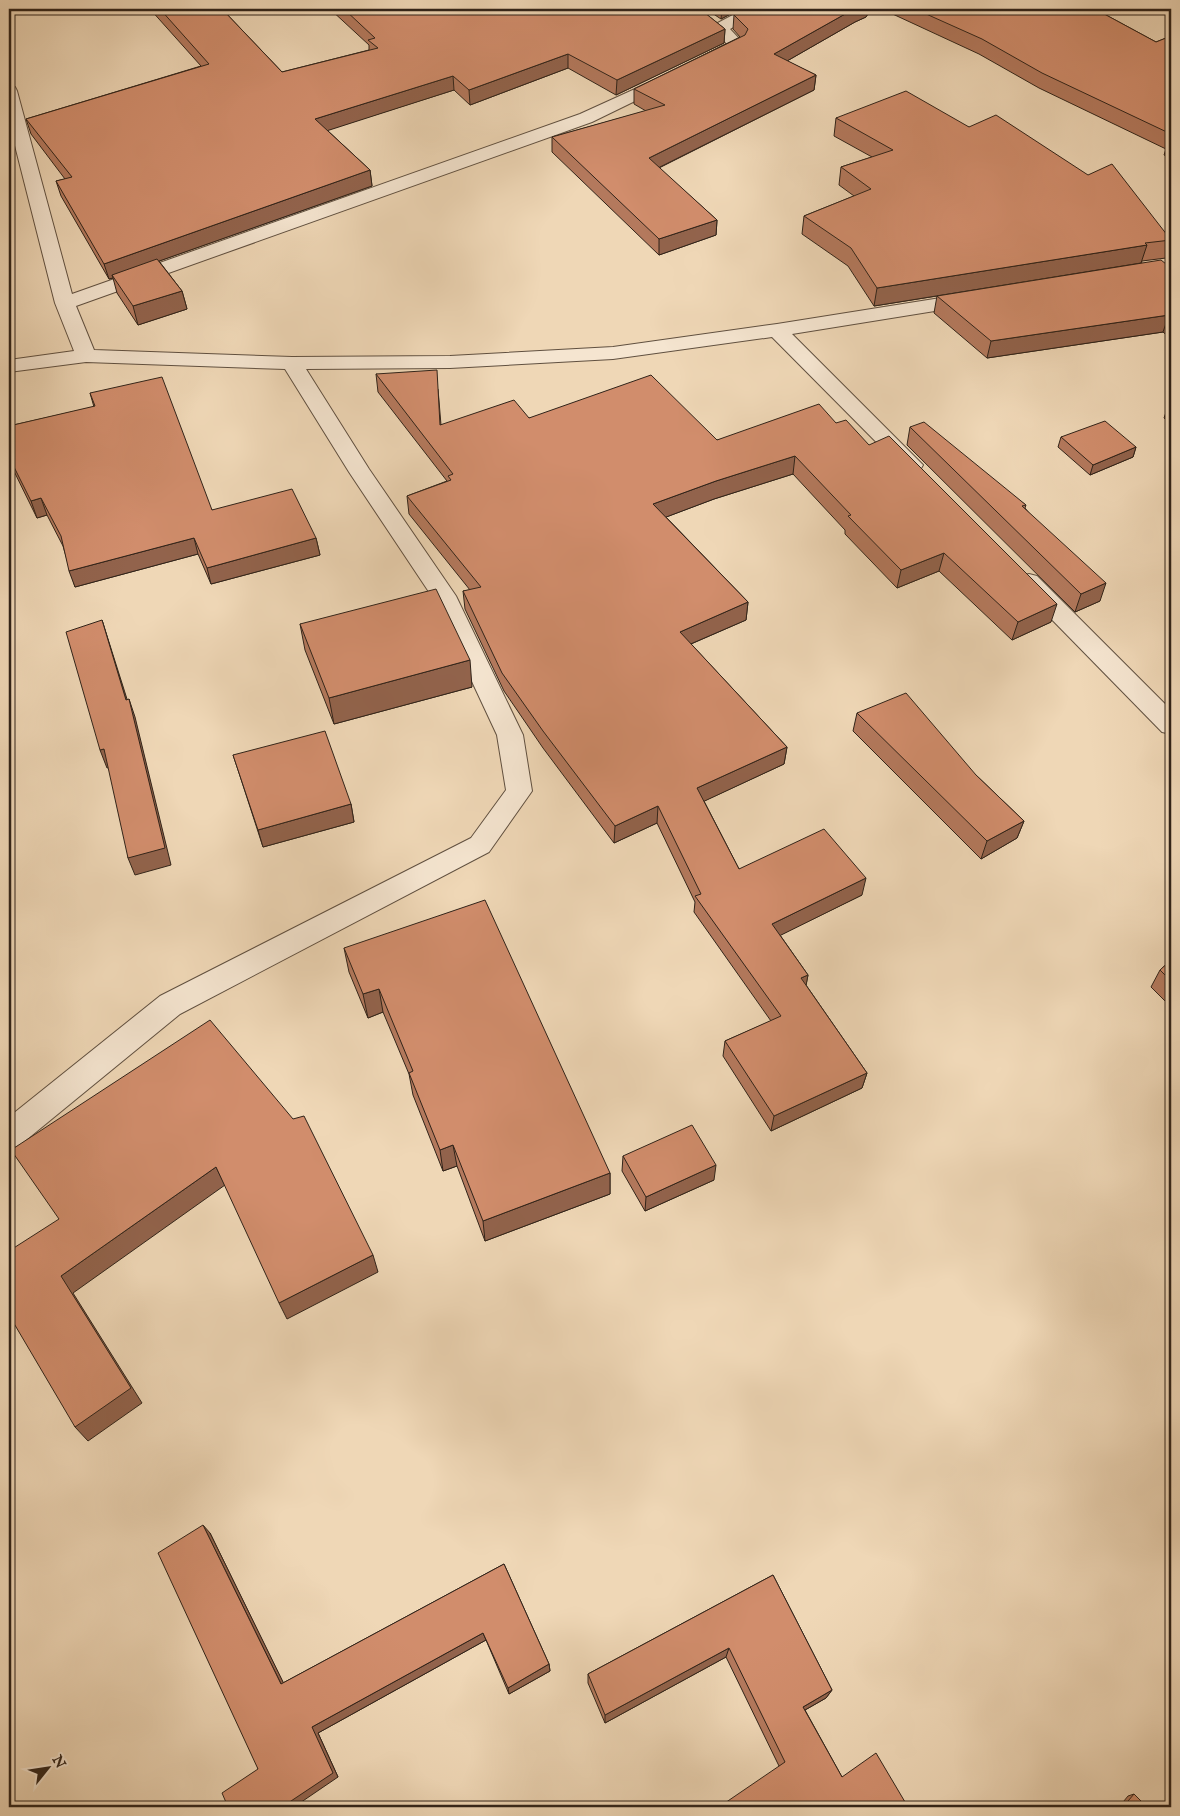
<svg xmlns="http://www.w3.org/2000/svg" width="1180" height="1816" viewBox="0 0 1180 1816" font-family="'IM FELL English',serif">
<style>
.lines{fill:none;stroke-linecap:round;stroke-linejoin:round}
.street-casing{stroke:#605040;stroke-width:2}
.street{fill:#f5e5d0;fill-rule:evenodd}
.wall{fill:#b4795d;stroke:#302319}
.shaded-wall{fill:#92634c;stroke:#302319}
.building{fill:#d18d6c;stroke:#302319}
</style>
<rect width="100%" height="100%" fill="#efd7b6"/>
<filter id="stains"><feTurbulence type="fractalNoise" baseFrequency=".004" numOctaves="4"/><feColorMatrix values="0 0 0 0 .2 0 0 0 0 .09 0 0 0 0 .02 0 0 0 .5 -.17"/></filter>
<radialGradient id="worn" r=".72"><stop offset=".6" stop-color="#630" stop-opacity="0"/><stop offset="1" stop-color="#630" stop-opacity=".3"/></radialGradient>
<g class="lines">
<g class="street-casing">
<g id="street">
<path d="M744 9H763L761 12 730 29 745 45 743 48 715 62H703L701 59 703 56 727 44 712 28 714 25Z"/>
<path d="M668 74 674 76 676 79 674 82 592 122 76 306 94 350 292 357 450 356 613 347 777 324 972 293 979 295 982 299 979 303 972 305 792 334 923 465 920 470 912 472 904 470 772 337 613 359 450 368 306 369 369 469 456 596 523 735 532 791 489 852 180 1014 20 1145 9 1149V1117L160 996 471 838 506 790 497 735 433 598 349 472 285 369 86 362 9 372V360L74 351 55 303 9 122V86L15 87 17 91 72 294 580 114Z"/>
<path d="M1029 574 1037 576 1171 710V734L1162 732 1021 588 1017 582 1021 576Z"/>
</g>
</g>
<use href="#street" class="street"/>
</g>
<g class="wall">
<path d="M150 9H222L282 72 369 50V45L330 9H700L725 29 724 43 616 95 568 68 470 105 454 90 327 130 370 170 372 186 159 261 182 291 187 309 138 325 117 293 113 278 109 279 61 196 56 181 65 179 31 134 26 119 201 66Z"/>
<path d="M706 9H740L721 19Z"/>
<path d="M746 9H871L866 17 855 22 787 61 816 75 814 90 659 168 717 220 716 235 659 255 552 152V137L646 111 634 104V89L740 37 733 29 734 15Z"/>
<path d="M875 9H1095L1156 42 1171 36V158L1164 155 1166 149 1039 88 979 54 884 10 881 12Z"/>
<path d="M836 118 969 127 1171 240 1166 258 1142 261 1141 263 1171 268V339L1163 332 987 358 934 313 937 296 874 306 848 266 802 234 804 216 854 196 839 185 841 167 872 157 834 136Z"/>
<path d="M376 374 438 389 441 425 529 418 717 440 836 423 869 445 1051 622 1012 640 939 571 897 588 845 534V530L793 474 714 499 666 517 748 602 746 620 691 644 787 747 784 764 704 801 739 869 862 895 780 935 808 975 806 985 867 1073 862 1088 771 1131 723 1056 725 1041 771 1021 694 912 695 902 657 823 614 843 543 748 504 691 465 609 463 591 470 590 409 514 407 496 447 481 378 392Z"/>
<path d="M90 393 212 510 316 538 320 555 211 584 198 554 75 587 63 546 47 515 37 518 9 461V426L94 407Z"/>
<path d="M1171 398V424L1164 418Z"/>
<path d="M910 427 1026 505 1025 508 1100 601 1075 612 907 445Z"/>
<path d="M1061 437 1136 447 1133 457 1090 475 1058 447Z"/>
<path d="M300 624 472 687 334 724 305 650Z"/>
<path d="M857 713 976 775 1024 821 1017 838 981 859 853 731Z"/>
<path d="M233 755 351 804 354 822 263 847 239 773Z"/>
<path d="M344 948 610 1173V1194L485 1241 457 1166 443 1171 413 1095 409 1074 383 1012 368 1018 349 972Z"/>
<path d="M1171 960V1007L1151 987 1160 970Z"/>
<path d="M623 1156 714 1180 645 1211 622 1171Z"/>
<path d="M210 1533 283 1683 504 1564 549 1664 550 1671 509 1694 486 1640 318 1733 338 1777 258 1769Z"/>
<path d="M773 1575 832 1690 826 1698 805 1710 842 1777 779 1766 726 1657 605 1723 588 1683V1674Z"/>
<path d="M1134 1794 1147 1807H1119L1128 1796Z"/>
</g>
<g class="shaded-wall">
<path d="M722 9H740L721 19Z"/>
<path d="M854 9H871L866 17 855 22 773 69 774 54Z"/>
<path d="M725 29 724 43 616 95 617 80Z"/>
<path d="M568 54V68L470 105 469 90Z"/>
<path d="M816 75 814 90 648 173 649 158Z"/>
<path d="M453 76 454 90 317 134 315 119Z"/>
<path d="M370 170 372 186 114 277 112 275 113 278 109 279 104 264Z"/>
<path d="M717 220 716 235 659 255V239Z"/>
<path d="M1147 245 1141 263 874 306 877 288Z"/>
<path d="M182 291 187 309 138 325 133 306Z"/>
<path d="M1169 315 1163 332 987 358 991 341Z"/>
<path d="M1136 447 1133 457 1090 475 1093 465Z"/>
<path d="M795 456 793 474 714 499 653 522V504L716 481Z"/>
<path d="M41 498 47 515 37 518 31 501Z"/>
<path d="M194 538 198 554 75 587 69 571Z"/>
<path d="M316 538 320 555 211 584 207 568Z"/>
<path d="M944 553 939 571 897 588 901 570Z"/>
<path d="M1106 583 1100 601 1075 612 1081 594Z"/>
<path d="M748 602 746 620 679 649 680 632Z"/>
<path d="M1057 604 1051 622 1012 640 1018 622Z"/>
<path d="M102 620 108 639 133 718 126 700Z"/>
<path d="M470 660 472 687 334 724 329 698Z"/>
<path d="M129 699 135 717 171 865 135 875 128 858Z"/>
<path d="M787 747 784 764 696 805 697 788Z"/>
<path d="M104 749 111 767 107 768 100 750Z"/>
<path d="M351 804 354 822 263 847 258 830Z"/>
<path d="M658 806 657 823 614 843 615 826Z"/>
<path d="M1024 821 1017 838 981 859 987 841Z"/>
<path d="M866 878 862 895 769 941 772 924Z"/>
<path d="M808 975 805 991 801 978Z"/>
<path d="M379 989 383 1012 368 1018 363 994Z"/>
<path d="M867 1073 862 1088 771 1131 774 1116Z"/>
<path d="M453 1145 457 1166 443 1171 440 1150Z"/>
<path d="M716 1165 714 1180 645 1211 646 1197Z"/>
<path d="M216 1167 225 1185 73 1293 142 1403 88 1441 75 1427 61 1276Z"/>
<path d="M610 1173V1194L485 1241 483 1221Z"/>
<path d="M373 1255 378 1272 287 1319 279 1303Z"/>
<path d="M203 1525 210 1533 287 1690 281 1684Z"/>
<path d="M483 1633 486 1640 318 1733 338 1777 294 1807H282L312 1727Z"/>
<path d="M729 1648 726 1657 605 1723V1715Z"/>
<path d="M549 1664 550 1671 509 1694 508 1688Z"/>
<path d="M832 1690 826 1698 798 1714 803 1707Z"/>
</g>
<g class="building">
<path d="M160 9H222L282 72 378 48 368 40 375 38 344 9H700L725 29 617 80 568 54 469 90 453 76 315 119 370 170 104 264 56 181 72 177 26 119 209 64Z"/>
<path d="M746 9H854L774 54 816 75 649 158 717 220 659 239 552 137 665 105 634 89 745 35 748 29 734 15Z"/>
<path d="M915 9H1095L1156 42 1171 36V134L1042 73 982 39Z"/>
<path d="M906 91 969 127 996 115 1088 175 1112 164 1171 240 1145 243 1147 245 877 288 851 248 804 216 871 189 841 167 893 150 836 118Z"/>
<path d="M157 259 182 291 133 306 112 275Z"/>
<path d="M1161 260 1171 268V317L1169 315 991 341 937 296Z"/>
<path d="M437 370 440 425 514 400 529 418 651 375 717 440 819 404 836 423 846 420 869 445 889 436 1057 604 1018 622 944 553 901 570 848 516 851 515 795 456 716 481 653 504 748 602 680 632 787 747 697 788 739 869 824 829 866 878 772 924 808 975 801 978 867 1073 774 1116 725 1041 781 1016 695 896 701 894 658 806 615 826 543 731 502 673 463 591 481 587 407 496 451 480 448 476 453 474 376 374Z"/>
<path d="M162 377 212 510 292 489 316 538 207 568 194 538 69 571 61 536 41 498 31 501 9 457V426L95 406 90 393Z"/>
<path d="M1105 421 1136 447 1093 465 1061 437Z"/>
<path d="M924 422 1026 505 1022 506 1106 583 1081 594 910 427Z"/>
<path d="M436 589 470 660 329 698 300 624Z"/>
<path d="M102 620 126 700 129 699 165 848 128 858 104 749 100 750 66 632Z"/>
<path d="M906 693 976 775 1024 821 987 841 857 713Z"/>
<path d="M325 731 351 804 258 830 233 755Z"/>
<path d="M485 900 610 1173 483 1221 453 1145 440 1150 409 1073 413 1071 379 989 363 994 344 948Z"/>
<path d="M1171 960V981L1160 970Z"/>
<path d="M210 1020 293 1119 304 1116 373 1255 279 1303 216 1167 61 1276 131 1388 75 1427 9 1315V1251L59 1219 11 1150Z"/>
<path d="M692 1125 716 1165 646 1197 623 1156Z"/>
<path d="M203 1525 281 1684 504 1564 549 1664 508 1688 483 1633 312 1727 333 1773 282 1807H228L222 1793 258 1769 158 1553Z"/>
<path d="M773 1575 832 1690 803 1707 842 1777 876 1753 908 1807H719L785 1762 729 1648 605 1715 588 1674Z"/>
<path d="M1134 1794 1147 1807H1123Z"/>
</g>
<rect width="1180" height="1816" fill="none" stroke="#efd7b6" stroke-width="30"/>
<rect x="10" y="10" width="1160" height="1796" fill="none" stroke="#302319" stroke-width="2.5"/>
<rect x="15" y="15" width="1150" height="1786" fill="none" stroke="#302319"/>
<g transform="translate(48 1768) rotate(60)" stroke="#f5e5d0" stroke-width="4" paint-order="stroke">
<path d="M0-4L9 19L0 12L-9 19Z" fill="#302319"/>
<text y="-8" font-size="14" font-weight="bold" text-anchor="middle" fill="#302319">N</text>
</g>
<rect width="100%" height="100%" filter="url(#stains)"/>
<rect width="100%" height="100%" fill="url(#worn)"/>
</svg>
